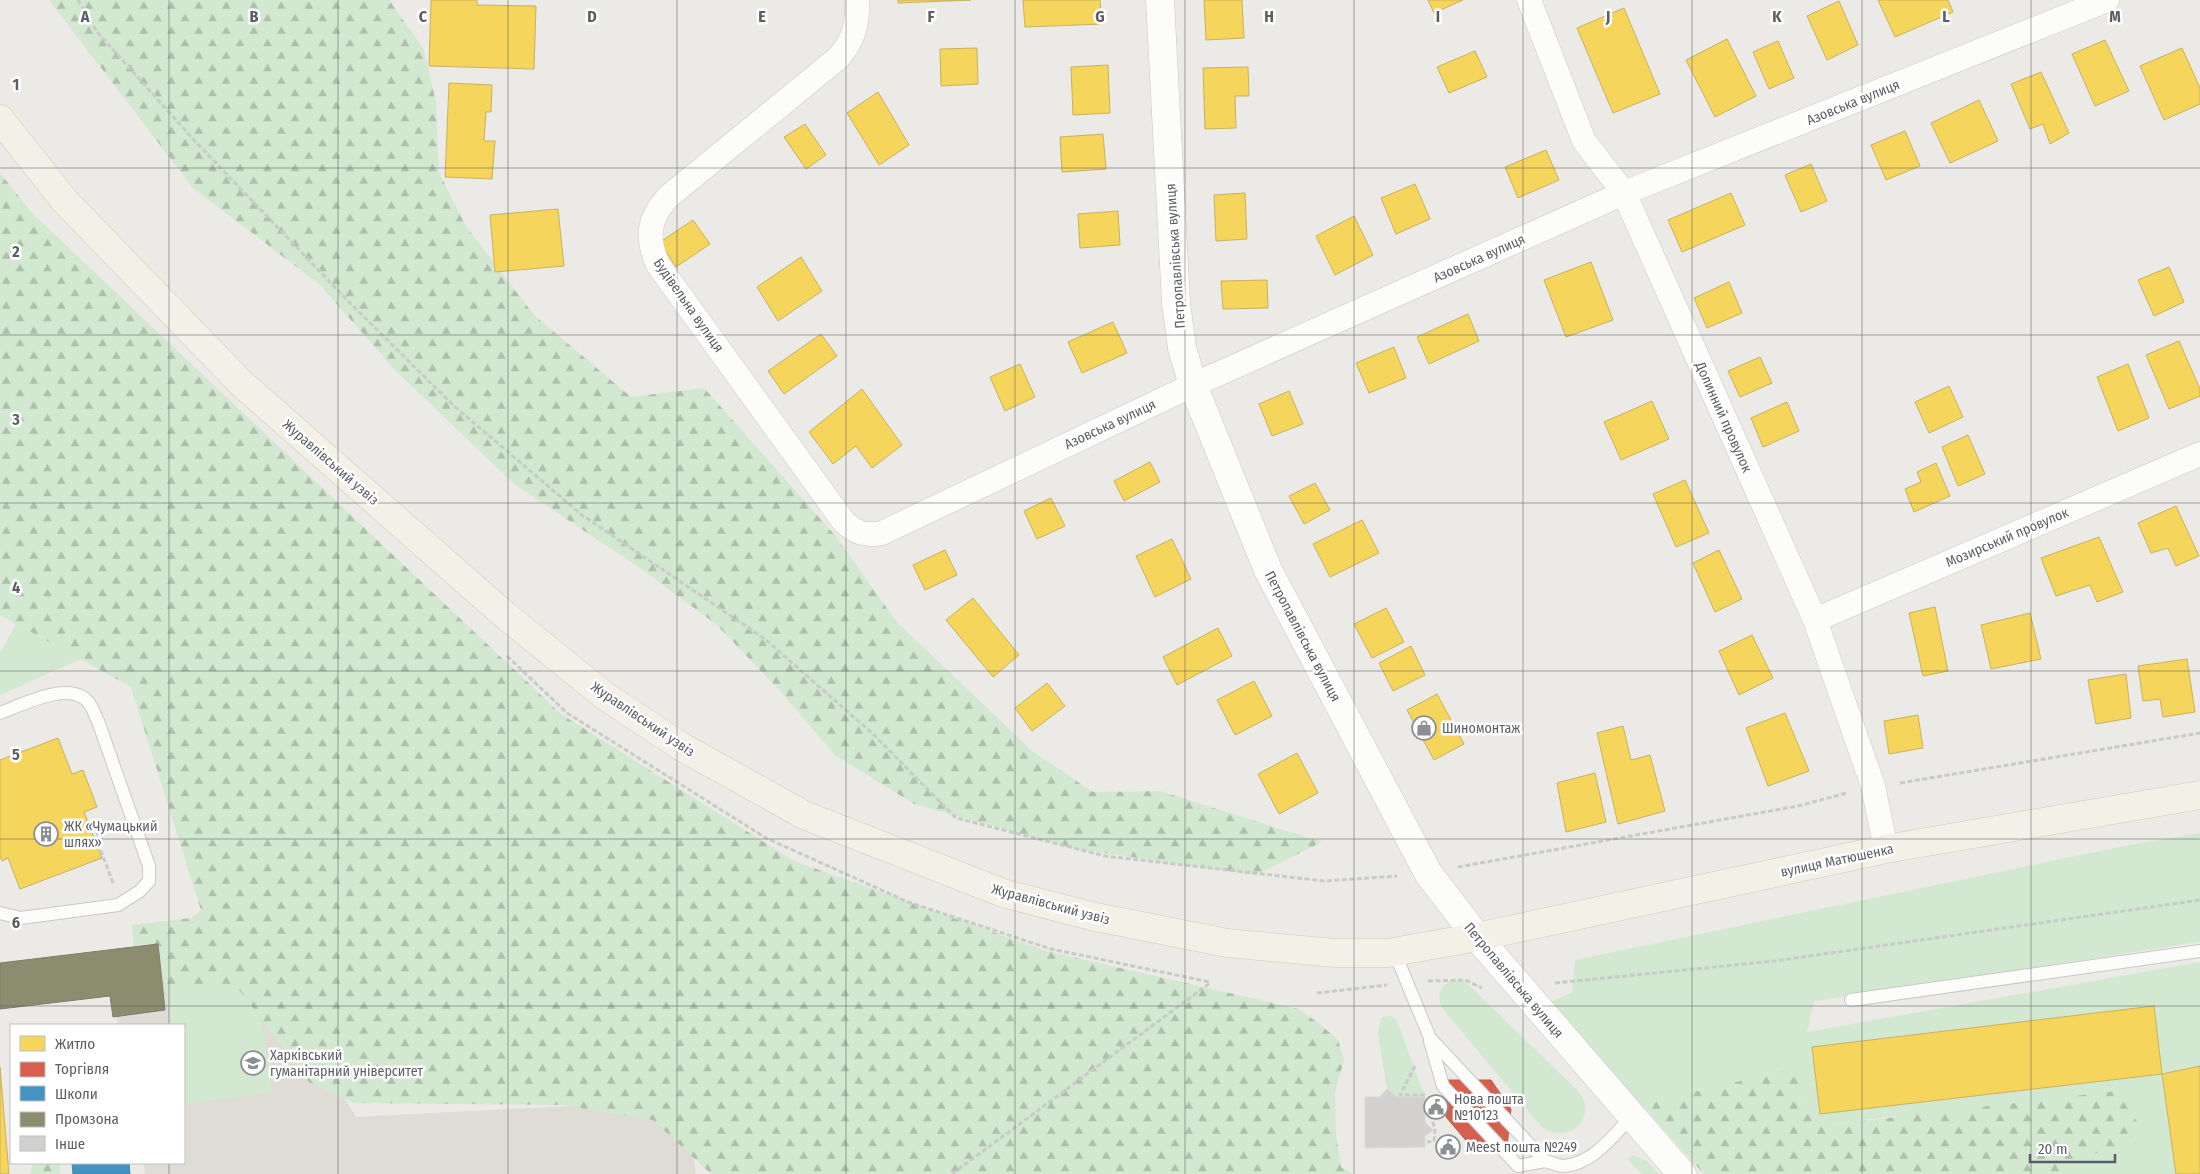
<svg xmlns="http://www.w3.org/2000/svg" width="2200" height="1174" viewBox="0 0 2200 1174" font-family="'Fira Sans Condensed',sans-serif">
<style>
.education{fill:#dfdcd5}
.green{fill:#d3e8d0}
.forest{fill:url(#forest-firs)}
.homes{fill:#f6d55c;stroke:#c8b25e}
.shops{fill:#d6604d;stroke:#b16054}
.schools{fill:#4393c3;stroke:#4a83a6}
.industry{fill:#8c8c6e;stroke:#7d7e6b}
.building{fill:#d2d1cf;stroke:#dad9d5}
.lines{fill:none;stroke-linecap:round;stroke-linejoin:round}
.lane-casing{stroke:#c8c8c8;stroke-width:14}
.street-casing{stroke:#c8c8c8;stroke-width:25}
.secondary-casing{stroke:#c7c7c6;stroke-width:29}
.primary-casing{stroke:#d4cab3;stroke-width:29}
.path{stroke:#c8ccc9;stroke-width:3;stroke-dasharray:5 2.5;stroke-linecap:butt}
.lane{stroke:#fcfcfb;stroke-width:12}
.street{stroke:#fcfcfb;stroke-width:24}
.secondary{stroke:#fcfcfb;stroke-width:28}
.primary{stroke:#f3f0e7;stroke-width:28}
.grid{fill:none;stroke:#5b5f64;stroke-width:1;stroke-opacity:0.55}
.labels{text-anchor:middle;stroke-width:5;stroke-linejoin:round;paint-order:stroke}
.street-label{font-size:14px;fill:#5b5f64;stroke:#fff}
.poi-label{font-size:14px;fill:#5b5f64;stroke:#fff;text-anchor:start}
.grid-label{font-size:16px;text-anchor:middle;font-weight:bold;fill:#5b5f64;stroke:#fff;stroke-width:5;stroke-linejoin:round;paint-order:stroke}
</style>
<defs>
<pattern id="forest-firs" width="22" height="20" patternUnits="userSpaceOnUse" patternTransform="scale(1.25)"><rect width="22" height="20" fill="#d3e8d0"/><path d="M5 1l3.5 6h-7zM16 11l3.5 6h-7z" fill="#aebfac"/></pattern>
</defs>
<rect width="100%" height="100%" fill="#ebeae6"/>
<path class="education" d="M249 943 356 1117 685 1100 696 1174H145L144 1163H184V1025H118L106 961Z"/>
<g class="green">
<path d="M16 624 81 659 0 695V653Z"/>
<path d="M2200 833V942L1814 1001 1807 1032 2200 962V1174H2056L2059 1171 1895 1116 1820 1126 1804 1107 1800 1067 1641 1104 1547 1003 1572 993 1575 960 2124 846Z"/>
<path d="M254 971 272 1092 184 1104V1025H171L165 984Z"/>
<path d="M1452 980 1464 981 1473 989 1578 1091C1600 1116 1567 1148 1541 1126L1442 1008C1436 995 1440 986 1452 980Z"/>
<path d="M1387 1016H1392L1397 1021 1425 1097H1397L1387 1089 1378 1034 1381 1018Z"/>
<path d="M1633 1155 1647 1161 1659 1174H1642L1627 1159Z"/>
</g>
<g class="forest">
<path d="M49 0H389L423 48 436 102 439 172 465 225 534 315 631 397 704 388 834 534 896 621 1032 751 1093 792 1160 791 1322 842 1256 875 1076 849 914 804 835 755 780 691 717 625 640 568 514 484 395 370 319 284 193 188Z"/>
<path d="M0 173 33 214 561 714 794 861 1046 951 1299 1009 1322 1026 1338 1040 1344 1060 1335 1092 1336 1135 1341 1167 1353 1174H711L653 1120 562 1105 354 1103 309 1082 240 991 165 984 158 944 134 947 132 925 192 918 201 910 131 687 0 615Z"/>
<path d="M1800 1067 1804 1107 1820 1126 2116 1091 2138 1123 2135 1144 2072 1159 2056 1174H1704L1641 1104Z"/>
<path d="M33 1163H60V1174H30Z"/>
</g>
<g class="homes">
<path d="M431 0H477V5L536 6 534 69 429 66Z"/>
<path d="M898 0H971L898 3Z"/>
<path d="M1023 0H1100L1102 24 1025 27Z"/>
<path d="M1204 0H1242L1244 38 1206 40Z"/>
<path d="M1428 0H1463L1434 13Z"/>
<path d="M1878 0H1948L1953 12 1895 37Z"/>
<path d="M1839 1 1858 45 1827 60 1807 16Z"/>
<path d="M1624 8 1660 94 1613 113 1577 28Z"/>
<path d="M1727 39 1756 96 1715 117 1686 60Z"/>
<path d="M2105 40 2129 91 2095 106 2072 54Z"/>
<path d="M1778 41 1794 78 1769 89 1753 52Z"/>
<path d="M977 48 978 84 941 86 940 49Z"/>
<path d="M2182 48 2200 88V104L2164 120 2140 66Z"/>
<path d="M1475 51 1487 77 1449 93 1437 67Z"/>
<path d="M1108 65 1110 113 1073 115 1071 67Z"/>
<path d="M1248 67 1249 96H1235L1236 128 1205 129 1203 68Z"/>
<path d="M2041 72 2069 133 2050 144 2043 124 2030 129 2011 84Z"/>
<path d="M449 83 492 85 491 112H486L484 141H495L492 179 445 177Z"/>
<path d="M878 92 909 145 879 165 847 113Z"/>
<path d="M1979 100 1998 141 1950 163 1931 123Z"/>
<path d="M805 124 826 155 806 169 784 137Z"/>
<path d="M1905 131 1920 166 1886 180 1871 145Z"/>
<path d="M1103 134 1106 169 1062 172 1060 137Z"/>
<path d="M1546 150 1559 180 1518 198 1505 167Z"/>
<path d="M1811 164 1827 201 1801 212 1785 175Z"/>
<path d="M1415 184 1430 219 1396 234 1381 198Z"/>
<path d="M1245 193 1247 239 1216 241 1214 195Z"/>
<path d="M1731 193 1745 225 1682 252 1668 220Z"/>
<path d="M558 209 564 266 495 272 490 215Z"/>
<path d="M1118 211 1120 245 1080 248 1078 214Z"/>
<path d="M1354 216 1373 255 1335 275 1316 236Z"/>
<path d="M693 220 710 244 676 267 660 242Z"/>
<path d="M801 257 822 291 778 321 757 287Z"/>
<path d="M1591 262 1613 320 1566 337 1544 280Z"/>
<path d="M2169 267 2184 302 2154 316 2138 280Z"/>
<path d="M1267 280 1268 308 1223 309 1221 281Z"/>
<path d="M1729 282 1742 313 1707 328 1694 298Z"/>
<path d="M1468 314 1479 341 1429 364 1417 337Z"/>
<path d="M1113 322 1127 353 1082 373 1068 342Z"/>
<path d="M821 334 837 356 784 394 768 371Z"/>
<path d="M2179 341 2200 389V396L2169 409 2146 355Z"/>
<path d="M1394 347 1406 378 1369 393 1356 363Z"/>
<path d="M1760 357 1772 383 1740 397 1728 371Z"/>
<path d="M1020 364 1035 397 1005 411 990 377Z"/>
<path d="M2128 364 2149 418 2118 431 2097 377Z"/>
<path d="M1949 386 1963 417 1929 433 1915 402Z"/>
<path d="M862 389 902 445 872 468 856 446 833 464 809 432Z"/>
<path d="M1289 391 1303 424 1272 436 1259 404Z"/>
<path d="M1652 401 1669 439 1621 460 1604 422Z"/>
<path d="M1787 402 1799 431 1763 447 1751 418Z"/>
<path d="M1968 435 1985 474 1958 486 1942 447Z"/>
<path d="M1150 462 1160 482 1124 501 1114 481Z"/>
<path d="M1936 463 1950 496 1914 512 1905 489 1921 482 1917 472Z"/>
<path d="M1685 480 1709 533 1676 547 1653 494Z"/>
<path d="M1315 483 1330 510 1304 524 1289 496Z"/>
<path d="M1051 498 1065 526 1037 539 1024 511Z"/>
<path d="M2176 506 2199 556 2176 566 2168 548 2151 553 2138 523Z"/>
<path d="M1362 520 1379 553 1330 577 1313 544Z"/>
<path d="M2099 537 2123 592 2097 602 2090 585 2056 596 2041 558Z"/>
<path d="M1172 539 1191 579 1155 597 1136 556Z"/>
<path d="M945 550 957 575 925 590 913 565Z"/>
<path d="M1719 550 1742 599 1715 612 1693 563Z"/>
<path d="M973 598 1019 655 993 677 946 620Z"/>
<path d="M1935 607 1948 671 1923 676 1909 613Z"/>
<path d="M1386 608 1404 642 1372 658 1354 624Z"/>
<path d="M2030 613 2041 659 1991 669 1981 625Z"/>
<path d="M1218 628 1232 656 1177 685 1163 657Z"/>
<path d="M1752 635 1773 678 1739 695 1719 651Z"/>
<path d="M1411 646 1425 675 1393 691 1379 663Z"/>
<path d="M2187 659 2195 712 2163 717 2160 699 2143 701 2138 666Z"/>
<path d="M2126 674 2131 718 2096 724 2088 680Z"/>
<path d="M1254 681 1272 716 1235 735 1217 700Z"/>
<path d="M1047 683 1065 706 1032 731 1015 708Z"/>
<path d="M1437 694 1464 744 1434 760 1407 710Z"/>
<path d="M1785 713 1809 771 1768 786 1746 728Z"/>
<path d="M1918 715 1923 748 1889 754 1884 721Z"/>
<path d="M1623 726 1631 760 1650 755 1665 811 1618 824 1597 733Z"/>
<path d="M58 738 72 774 83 770 97 807 84 812 102 858 20 889 8 858 2 861 0 856V760Z"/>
<path d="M1297 753 1318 793 1279 814 1258 774Z"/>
<path d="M1595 773 1606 822 1566 832 1557 783Z"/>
<path d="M2154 1006 2162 1074 1820 1114 1812 1047Z"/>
<path d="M2200 1066V1174H2176L2162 1074Z"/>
<path d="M0 1067 9 1174H0Z"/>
</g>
<path class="shops" d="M1447 1080H1491L1511 1109 1507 1147 1469 1144 1446 1117Z"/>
<path class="schools" d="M72 1163H129L130 1174H73Z"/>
<path class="industry" d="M158 944 165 1010 113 1017 110 996 0 1009V963Z"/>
<path class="building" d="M1387 1089 1397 1097H1425V1122L1433 1130 1425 1136V1147L1365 1148V1097H1380Z"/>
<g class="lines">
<g class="lane-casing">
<g id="lane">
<path d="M0 713C22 705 71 679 89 703 93 708 95 716 98 721L149 866V881L140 891 118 905 21 918 0 913"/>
<path d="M1394 951 1430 1038 1545 1161C1550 1162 1558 1166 1563 1166 1593 1164 1613 1136 1631 1117"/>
<path d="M1851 1000 2200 951"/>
<path d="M1430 1041 1443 1086 1518 1166 1545 1161"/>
</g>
</g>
<g class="street-casing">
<g id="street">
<path d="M857 0C858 24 854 40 838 58L668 197C648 219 646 237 658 265L844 522C856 533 866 536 882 533L1193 385 1624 193 2107 0"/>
<path d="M1529 0 1584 141 1624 193 1815 620 1873 786 1886 849"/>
<path d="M1815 620 2200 454"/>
</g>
</g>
<g class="secondary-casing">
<path id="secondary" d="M1160 0 1176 303 1182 348 1193 385 1268 570 1428 873 1477 937 1682 1174"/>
</g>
<g class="primary-casing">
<path id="primary" d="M0 119 64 200 241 383 506 616 605 696 682 747 804 815 1003 893 1091 916 1227 943 1335 953H1388L1477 937 1886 849 2200 795"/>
</g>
<g class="path">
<path d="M78 0 98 33 194 140 350 303 454 406 582 515 765 639 873 734 956 818 1105 856 1324 881 1397 876"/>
<path d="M507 656 567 713 766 838 908 902 1051 949 1210 982"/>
<path d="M1900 783 2200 733"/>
<path d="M1458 867 1798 806 1847 793"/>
<path d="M113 883 95 835 114 827"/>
<path d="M1428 981 1465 980 1482 988"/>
<path d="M1555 983 1775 961 2200 900"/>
<path d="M1317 993 1387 985"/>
<path d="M1415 1066 1400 1095H1425"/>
<path d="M1427 1100 1435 1130 1434 1141 1427 1142"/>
<path d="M952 1174 1210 983"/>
</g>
<use href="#lane" class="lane"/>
<use href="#street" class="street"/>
<use href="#secondary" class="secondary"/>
<use href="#primary" class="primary"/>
</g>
<path class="grid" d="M169 0V1025M338 0V1174M508 0V1174M677 0V1174M846 0V1174M1015 0V1174M1185 0V1174M1354 0V1174M1523 0V1174M1692 0V1174M1862 0V1174M2031 0V1174M0 168H2200M0 335H2200M0 503H2200M0 671H2200M0 839H2200M0 1006H2200M169 1163V1174"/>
<defs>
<g id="shop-ring" transform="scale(1.25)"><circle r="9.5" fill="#fff" stroke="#8d9092" stroke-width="1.5"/><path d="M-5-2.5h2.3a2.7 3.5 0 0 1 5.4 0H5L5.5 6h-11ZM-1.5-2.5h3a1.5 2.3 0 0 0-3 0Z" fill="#8d9092"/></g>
<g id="building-ring" transform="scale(1.25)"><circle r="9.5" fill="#fff" stroke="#8d9092" stroke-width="1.5"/><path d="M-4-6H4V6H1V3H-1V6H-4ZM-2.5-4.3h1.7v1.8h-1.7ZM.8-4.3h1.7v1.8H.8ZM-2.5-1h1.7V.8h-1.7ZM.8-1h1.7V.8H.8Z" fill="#8d9092"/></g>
<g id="university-ring" transform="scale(1.25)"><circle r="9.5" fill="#fff" stroke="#8d9092" stroke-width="1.5"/><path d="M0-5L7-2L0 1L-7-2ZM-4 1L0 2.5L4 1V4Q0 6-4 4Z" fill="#8d9092"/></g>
<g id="civic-ring" transform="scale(1.25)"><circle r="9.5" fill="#fff" stroke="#8d9092" stroke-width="1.5"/><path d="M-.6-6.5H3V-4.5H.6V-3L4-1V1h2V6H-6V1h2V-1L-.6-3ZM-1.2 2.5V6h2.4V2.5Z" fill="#8d9092"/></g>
</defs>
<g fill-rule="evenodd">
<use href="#shop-ring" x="1424" y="728"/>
<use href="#building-ring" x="46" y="834"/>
<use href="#university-ring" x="253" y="1063"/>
<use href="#civic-ring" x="1436" y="1107"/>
<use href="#civic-ring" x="1448" y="1147"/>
</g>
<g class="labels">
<g class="street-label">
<text transform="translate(1853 102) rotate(-22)" y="5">Азовська вулиця</text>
<text transform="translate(1175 256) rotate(-94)" y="5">Петропавлівська вулиця</text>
<text transform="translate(1479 258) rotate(-24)" y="5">Азовська вулиця</text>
<text transform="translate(689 305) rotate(55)" y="5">Будівельна вулиця</text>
<text transform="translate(1724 417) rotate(66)" y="5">Долинний провулок</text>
<text transform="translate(1110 424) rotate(-25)" y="5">Азовська вулиця</text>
<text transform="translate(331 462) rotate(41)" y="5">Журавлівський узвіз</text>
<text transform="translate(2007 537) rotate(-23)" y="5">Мозирський провулок</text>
<text transform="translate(1303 636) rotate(62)" y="5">Петропавлівська вулиця</text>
<text transform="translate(643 719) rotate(34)" y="5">Журавлівський узвіз</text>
<text transform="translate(1837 860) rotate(-12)" y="5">вулиця Матюшенка</text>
<text transform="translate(1051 904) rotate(15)" y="5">Журавлівський узвіз</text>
<text transform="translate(1514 980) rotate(50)" y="5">Петропавлівська вулиця</text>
</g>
<g class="poi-label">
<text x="1442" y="733">Шиномонтаж</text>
<text x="64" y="831">ЖК «Чумацький<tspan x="64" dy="16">шлях»</tspan></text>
<text x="270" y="1060">Харківський<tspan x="270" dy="16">гуманітарний університет</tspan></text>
<text x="1454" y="1104">Нова пошта<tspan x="1454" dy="16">№10123</tspan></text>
<text x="1466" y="1152">Meest пошта №249</text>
</g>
</g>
<g class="grid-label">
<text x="85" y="22">A</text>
<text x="254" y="22">B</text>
<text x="423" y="22">C</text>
<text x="592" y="22">D</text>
<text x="762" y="22">E</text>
<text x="931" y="22">F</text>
<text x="1100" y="22">G</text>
<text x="1269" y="22">H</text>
<text x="1438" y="22">I</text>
<text x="1608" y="22">J</text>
<text x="1777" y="22">K</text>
<text x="1946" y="22">L</text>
<text x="2115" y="22">M</text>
<text x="16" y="90">1</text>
<text x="16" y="257">2</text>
<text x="16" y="425">3</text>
<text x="16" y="593">4</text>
<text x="16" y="760">5</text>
<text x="16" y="928">6</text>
</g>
<rect x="10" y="1024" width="175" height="140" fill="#ffffff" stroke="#bdbfc1"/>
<rect x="20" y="1036" width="25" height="15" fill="#f6d55c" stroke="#bdbfc1"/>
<text x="55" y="1049" font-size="15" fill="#5b5f64">Житло</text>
<rect x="20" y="1062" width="25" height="15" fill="#d6604d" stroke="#bdbfc1"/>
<text x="55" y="1074" font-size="15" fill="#5b5f64">Торгівля</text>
<rect x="20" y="1086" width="25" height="15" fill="#4393c3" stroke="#bdbfc1"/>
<text x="55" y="1099" font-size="15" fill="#5b5f64">Школи</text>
<rect x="20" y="1112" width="25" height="15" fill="#8c8c6e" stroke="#bdbfc1"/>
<text x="55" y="1124" font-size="15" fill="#5b5f64">Промзона</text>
<rect x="20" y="1136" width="25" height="15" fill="#d2d1cf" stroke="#bdbfc1"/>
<text x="55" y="1149" font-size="15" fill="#5b5f64">Інше</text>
<path d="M2030 1154v8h85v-8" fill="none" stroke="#5b5f64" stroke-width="2.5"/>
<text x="2038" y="1154" font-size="15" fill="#5b5f64" stroke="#ffffff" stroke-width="4" paint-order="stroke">20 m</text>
</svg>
